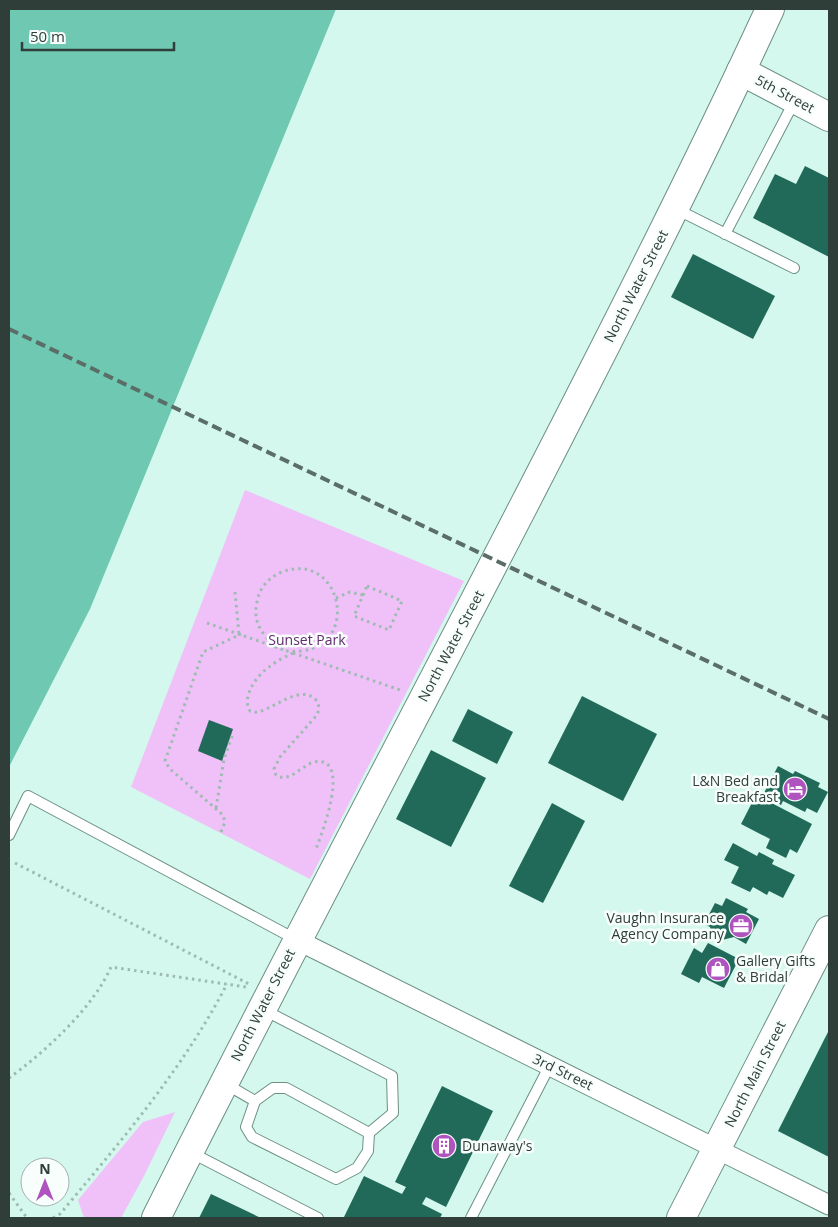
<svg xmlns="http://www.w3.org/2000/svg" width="838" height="1227" viewBox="0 0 838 1227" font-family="'Open Sans',sans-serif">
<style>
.green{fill:#f0c1f8}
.water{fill:#6ec8b2}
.building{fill:#216959}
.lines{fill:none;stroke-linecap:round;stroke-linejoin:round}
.lane-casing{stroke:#6d8f85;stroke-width:12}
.street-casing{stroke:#6d8f85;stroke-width:21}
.secondary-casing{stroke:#6d8f85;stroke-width:30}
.path{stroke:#9ebbb2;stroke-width:3;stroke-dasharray:2.5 4;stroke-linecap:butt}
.lane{stroke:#fff;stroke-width:10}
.street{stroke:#fff;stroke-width:19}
.secondary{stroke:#fff;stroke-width:28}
.rail{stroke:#5a6d67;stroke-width:4;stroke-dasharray:10 5;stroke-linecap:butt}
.labels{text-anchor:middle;stroke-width:5;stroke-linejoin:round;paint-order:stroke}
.street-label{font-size:14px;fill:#303e3a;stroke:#f7fefc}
.park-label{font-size:14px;fill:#662c6f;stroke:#f7fefc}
.poi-label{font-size:14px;fill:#303e3a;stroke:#f7fefc;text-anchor:end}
</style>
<rect width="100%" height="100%" fill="#d4f8ed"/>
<g class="green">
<path d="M245 490 464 581 310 879 131 787Z"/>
<path d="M175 1112 144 1176 121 1218H84L78 1200 143 1122Z"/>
</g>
<path class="water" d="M9 9H336L90 609 9 767Z"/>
<g class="building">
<path d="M805 166 829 178V257L753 218 775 174 796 184Z"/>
<path d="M693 254 775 296 753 339 671 297Z"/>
<path d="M582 696 657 734 623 801 548 763Z"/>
<path d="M468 709 513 732 497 764 452 741Z"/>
<path d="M209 720 233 729 222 761 198 751Z"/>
<path d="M431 750 486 778 451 847 396 819Z"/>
<path d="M778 766 793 774 795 771 820 783 818 787 828 792 817 813 807 808 805 812 783 801 781 805 763 795Z"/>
<path d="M756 795 812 824 797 853 790 849 786 858 766 848 770 839 741 824Z"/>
<path d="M552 803 585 821 543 903 509 886Z"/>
<path d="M733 843 757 856 759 852 774 860 772 864 795 875 783 898 769 891 767 895 753 887 750 892 731 883 739 867 724 860Z"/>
<path d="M726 898 748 909 746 912 759 919 746 944 734 937 722 940 712 935 710 927 704 924 715 903 722 906Z"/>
<path d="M708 943 739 959 724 988 702 977 699 983 681 974 694 948 702 953Z"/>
<path d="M829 1030V1157L778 1131Z"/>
<path d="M442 1086 493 1111 446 1207 426 1197 422 1204 442 1214 440 1218 344 1217 364 1176 402 1194 406 1187 395 1182Z"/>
<path d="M211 1194 261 1218H199Z"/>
</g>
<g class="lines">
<g class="lane-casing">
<g id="lane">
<path d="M676 209 794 268"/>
<path d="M725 234 795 100"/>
<path d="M9 835 28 796 297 940"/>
<path d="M262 1009 392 1076 393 1113 369 1133"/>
<path d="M224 1083 255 1101"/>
<path d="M273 1088H286L369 1133 368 1151 357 1168 336 1179 252 1137 246 1127 255 1101Z"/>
<path d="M190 1152 318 1218"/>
<path d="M471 1218 550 1065"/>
</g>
</g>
<g class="street-casing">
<path id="street" d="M297 940 829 1205"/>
</g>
<g class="secondary-casing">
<g id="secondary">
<path d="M741 71 829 117"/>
<path d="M156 1218C295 939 443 666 584 388 648 263 711 137 770 9"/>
<path d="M681 1218 829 930"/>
</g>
</g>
<g class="path">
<path d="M367 586 402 601 389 630 354 616Z"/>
<path d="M235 592 239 634"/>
<path d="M336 598 350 592 363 595"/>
<path d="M207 623 287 651"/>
<path d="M277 648C263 635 252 623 257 602 259 588 269 577 282 572 340 550 362 644 301 651 296 652 291 651 286 651"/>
<path d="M293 653C285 657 276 661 269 667 257 675 241 697 250 711 254 712 257 713 261 711 276 707 301 684 316 700 320 705 319 710 317 715L280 757 274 769 276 775C289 784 302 765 314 762 353 754 321 837 315 851"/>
<path d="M293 653 403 691"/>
<path d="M216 808 224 759 232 736"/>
<path d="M221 832 225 822 223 815 170 769 165 761 203 652 241 634"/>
<path d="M15 863 249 984"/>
<path d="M9 1078C45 1052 93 1008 111 967L246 987"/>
<path d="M9 1193 27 1218"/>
<path d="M53 1218 60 1214C121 1141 183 1069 227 984"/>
</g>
<use href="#lane" class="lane"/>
<use href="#street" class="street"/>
<use href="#secondary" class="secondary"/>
<path class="rail" d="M9 329 829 719"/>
</g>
<defs>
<g id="hotel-disc" transform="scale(1.25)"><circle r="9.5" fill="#af53be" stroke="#f7fefc"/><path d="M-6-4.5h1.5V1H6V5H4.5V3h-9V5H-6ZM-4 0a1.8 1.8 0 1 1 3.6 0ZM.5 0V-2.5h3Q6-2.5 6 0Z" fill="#fff"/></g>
<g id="office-disc" transform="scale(1.25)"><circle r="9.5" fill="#af53be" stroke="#f7fefc"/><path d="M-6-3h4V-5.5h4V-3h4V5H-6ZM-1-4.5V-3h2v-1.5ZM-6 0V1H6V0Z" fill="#fff"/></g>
<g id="shop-disc" transform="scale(1.25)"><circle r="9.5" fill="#af53be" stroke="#f7fefc"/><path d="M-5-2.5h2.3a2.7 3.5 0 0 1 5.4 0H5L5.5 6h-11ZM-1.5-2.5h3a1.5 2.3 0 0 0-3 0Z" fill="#fff"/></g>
<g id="building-disc" transform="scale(1.25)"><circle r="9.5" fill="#af53be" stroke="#f7fefc"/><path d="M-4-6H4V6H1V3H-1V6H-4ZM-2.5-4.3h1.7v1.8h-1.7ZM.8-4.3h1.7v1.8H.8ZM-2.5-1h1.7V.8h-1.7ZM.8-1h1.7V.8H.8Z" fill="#fff"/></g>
</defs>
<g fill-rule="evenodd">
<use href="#hotel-disc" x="795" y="789"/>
<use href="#office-disc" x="741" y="926"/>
<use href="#shop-disc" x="718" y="969"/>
<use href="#building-disc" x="444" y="1146"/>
</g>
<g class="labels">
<g class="street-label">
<text transform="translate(785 94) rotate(28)" y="5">5th Street</text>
<text transform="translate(636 286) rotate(-63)" y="5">North Water Street</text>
<text transform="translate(451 646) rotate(-62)" y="5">North Water Street</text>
<text transform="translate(263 1005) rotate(-63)" y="5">North Water Street</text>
<text transform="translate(563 1072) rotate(26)" y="5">3rd Street</text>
<text transform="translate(755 1074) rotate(-63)" y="5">North Main Street</text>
</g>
<g class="park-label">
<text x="307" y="645">Sunset Park</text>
</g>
<g class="poi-label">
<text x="778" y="786">L&amp;N Bed and<tspan x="778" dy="16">Breakfast</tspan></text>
<text x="724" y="923">Vaughn Insurance<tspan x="724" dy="16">Agency Company</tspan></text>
<text x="736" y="966" text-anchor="start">Gallery Gifts<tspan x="736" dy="16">&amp; Bridal</tspan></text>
<text x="462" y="1151" text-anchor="start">Dunaway's</text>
</g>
</g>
<rect width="838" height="1227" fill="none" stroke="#303e3a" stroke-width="20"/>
<g transform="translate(45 1182)"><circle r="24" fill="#f7fefc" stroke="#a7b1ae"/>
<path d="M0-4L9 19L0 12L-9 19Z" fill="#af53be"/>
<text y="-8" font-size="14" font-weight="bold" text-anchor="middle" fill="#303e3a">N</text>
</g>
<path d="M22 42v8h152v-8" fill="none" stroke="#303e3a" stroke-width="2.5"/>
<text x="30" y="42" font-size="15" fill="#303e3a" stroke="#f7fefc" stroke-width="4" paint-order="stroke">50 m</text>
</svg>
